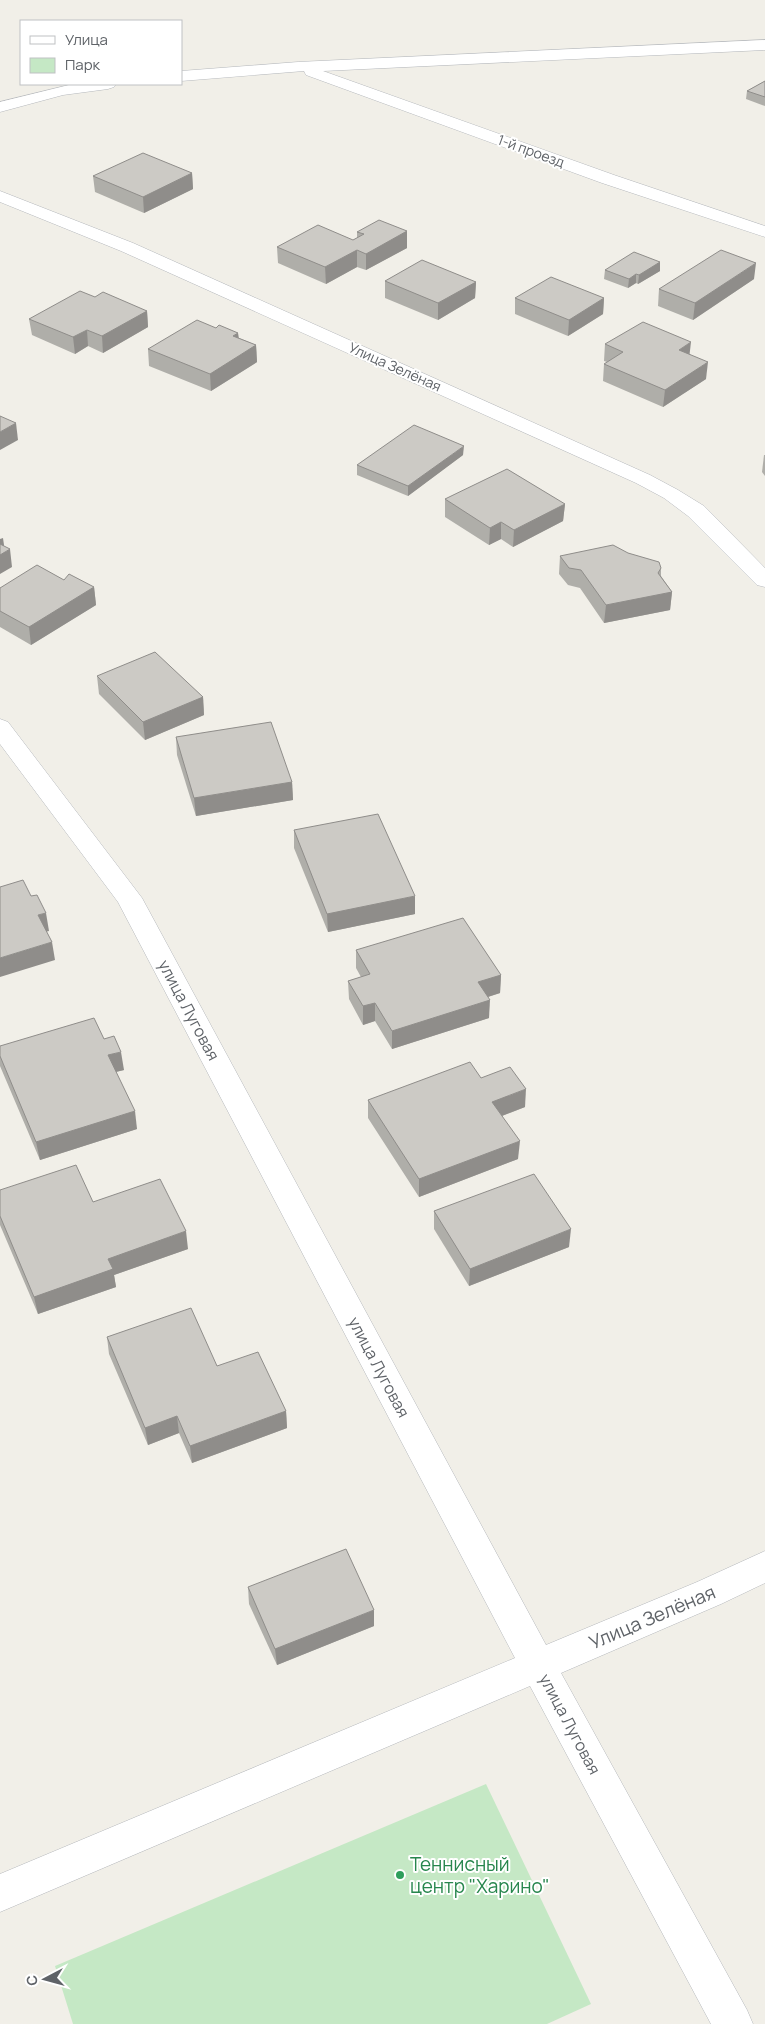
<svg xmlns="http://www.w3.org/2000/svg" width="765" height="2024" viewBox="0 0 765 2024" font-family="Manrope,sans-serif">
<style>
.green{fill:#c5e8c5}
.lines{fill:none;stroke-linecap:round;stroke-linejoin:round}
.minor-casing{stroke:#b5b8bc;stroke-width:1}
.minor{fill:#fff;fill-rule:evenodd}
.wall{fill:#afaea9}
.shaded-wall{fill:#8f8d8a}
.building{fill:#cccac5;stroke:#8f8d8a}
.leisure-dot{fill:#2e9e5b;stroke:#fff;stroke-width:2}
.labels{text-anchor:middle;stroke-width:4;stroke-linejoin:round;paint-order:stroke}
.far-street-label{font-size:14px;fill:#5f6368;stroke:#fff}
.street-label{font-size:16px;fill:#5f6368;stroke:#fff}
.near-street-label{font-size:19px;fill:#5f6368;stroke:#fff}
.near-leisure-label{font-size:19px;fill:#27864d;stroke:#fff;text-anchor:start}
</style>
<rect width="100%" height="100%" fill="#f1efe8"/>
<path class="green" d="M486 1784 591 2004 547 2024H73L55 1966Z"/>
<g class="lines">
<g class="minor-casing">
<g id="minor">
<path d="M765 40V50L323 71 614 175 765 226V237L602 183 306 75 304 71 181 81V71L298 62Z"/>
<path d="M73 84H116L114 87 108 89 63 95 0 112V102Z"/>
<path d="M0 191 133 243 650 475 678 490 704 506 765 568V587L757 585 688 516 664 498 636 483 121 251 0 202Z"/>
<path d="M0 719 8 722 142 898 546 1645 697 1582 765 1551V1583L721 1604 561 1673 747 2010 753 2024H711L530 1686 0 1912V1874L515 1658 118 902 0 744Z"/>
</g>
</g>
<use href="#minor" class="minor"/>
</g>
<g class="wall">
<path d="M765 81V106L746 99 747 91Z"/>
<path d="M192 173 193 189 144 213 95 192 93 176Z"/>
<path d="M407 231V248L366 270 357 267 326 284 278 263 277 247 353 240 357 238V232Z"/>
<path d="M660 262V271L638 284 636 283 628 288 604 279 605 270Z"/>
<path d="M754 279 693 320 658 306 659 289Z"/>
<path d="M385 281 476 282 475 298 438 320 385 298Z"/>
<path d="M95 297 147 311 148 327 103 353 88 346 75 354 32 335 29 319Z"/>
<path d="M515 298H604L603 314 568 336 515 314Z"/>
<path d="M216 328 238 333 239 338 256 345 257 362 211 391 149 366 148 349Z"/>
<path d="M605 344 690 354 706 379 663 407 603 381 604 364 607 362 604 361Z"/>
<path d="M463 455 408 496 357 475V465Z"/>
<path d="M764 455H765V476L762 472Z"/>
<path d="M445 499 565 504 563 521 513 547 501 539 489 545 445 517Z"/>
<path d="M628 553 661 568V576L672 592 670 610 604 623 580 588 568 585 559 574 560 556Z"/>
<path d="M64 580 94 587 96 605 31 645 0 627V588Z"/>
<path d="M97 676 203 697 204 715 145 740 99 694Z"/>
<path d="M176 737 292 782 293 800 196 816 177 755Z"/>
<path d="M294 830 415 914 328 932 294 848Z"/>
<path d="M356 950 501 975 500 993 488 997 489 1018 392 1049 375 1021 363 1025 349 999 348 981 361 977 356 968Z"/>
<path d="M104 1039 124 1070 116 1072 137 1129 40 1160 0 1066V1046Z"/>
<path d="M481 1078 525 1107 502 1116 518 1159 419 1197 368 1118V1100Z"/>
<path d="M0 1190 93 1202 188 1249 114 1275 116 1287 38 1314 0 1225Z"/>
<path d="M434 1211 569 1247 469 1286 434 1229Z"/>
<path d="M107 1337 217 1366 286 1411 287 1428 192 1463 179 1433 148 1445 109 1354Z"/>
<path d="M248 1587 374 1626 277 1665 249 1604Z"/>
</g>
<g class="shaded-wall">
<path d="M192 173 193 189 144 213 143 197Z"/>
<path d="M407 231V248L366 270V254Z"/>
<path d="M357 250V267L326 284 325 267Z"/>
<path d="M660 262V271L638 284 639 275Z"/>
<path d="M756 263 754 279 693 320 695 303Z"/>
<path d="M636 274V283L628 288 629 279Z"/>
<path d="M476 282 475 298 438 320V303Z"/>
<path d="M604 298 603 314 568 336 569 320Z"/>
<path d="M147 311 148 327 103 353 102 336Z"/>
<path d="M87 330 88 346 75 354 73 337Z"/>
<path d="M238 333 239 350 233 336Z"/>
<path d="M691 342 689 359 679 350Z"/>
<path d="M256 345 257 362 211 391 210 374Z"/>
<path d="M708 362 706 379 663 407 665 390Z"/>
<path d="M16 423 18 440 0 450V432Z"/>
<path d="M464 446 463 455 408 496V486Z"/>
<path d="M565 504 563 521 513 547 514 530Z"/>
<path d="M501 522V539L489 545 490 528Z"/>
<path d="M3 538 5 552 10 549 12 567 0 574V539Z"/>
<path d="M94 587 96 605 31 645 29 627Z"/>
<path d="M672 592 670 610 604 623 606 605Z"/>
<path d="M203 697 204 715 145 740 143 722Z"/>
<path d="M292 782 293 800 196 816 194 798Z"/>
<path d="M415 896V914L328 932 327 914Z"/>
<path d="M46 913 49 931 41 933 38 915Z"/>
<path d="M52 942 55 960 0 977V958Z"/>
<path d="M501 975 500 993 478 1000V982Z"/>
<path d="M490 1000 489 1018 392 1049V1031Z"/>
<path d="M375 1003V1021L363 1025V1006Z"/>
<path d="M121 1052 124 1070 111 1073 108 1055Z"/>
<path d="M526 1089 525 1107 491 1120 492 1102Z"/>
<path d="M135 1111 137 1129 40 1160 36 1142Z"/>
<path d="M520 1141 518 1159 419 1197V1179Z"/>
<path d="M571 1229 569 1247 469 1286 470 1269Z"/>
<path d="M186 1231 188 1249 114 1275 116 1287 38 1314 34 1297 108 1259Z"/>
<path d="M286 1411 287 1428 192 1463 190 1446Z"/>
<path d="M177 1416 179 1433 148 1445 145 1428Z"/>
<path d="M374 1610V1626L277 1665 275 1649Z"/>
</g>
<g class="building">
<path d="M765 81V97L747 91Z"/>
<path d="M143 153 192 173 143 197 93 176Z"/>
<path d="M379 220 407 231 366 254 357 250 325 267 277 247 318 225 353 240 364 234 357 232Z"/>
<path d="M721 250 756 263 695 303 659 289Z"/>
<path d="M634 252 660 262 639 275 636 274 629 279 605 270Z"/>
<path d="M422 260 476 282 438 303 385 281Z"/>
<path d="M551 277 604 298 569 320 515 298Z"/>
<path d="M80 291 95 297 103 292 147 311 102 336 87 330 73 337 29 319Z"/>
<path d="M197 320 216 328 219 325 238 333 233 336 256 345 210 374 148 349Z"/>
<path d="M643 322 691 342 679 350 708 362 665 390 604 364 623 352 605 344Z"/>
<path d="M0 416 16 423 0 432Z"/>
<path d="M414 425 464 446 408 486 357 465Z"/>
<path d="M507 469 565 504 514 530 501 522 490 528 445 499Z"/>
<path d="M0 544 10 549 0 555Z"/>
<path d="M613 545 628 553 659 562 661 568 658 573 672 592 606 605 581 570 569 568 560 556Z"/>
<path d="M37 565 64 580 69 574 94 587 29 627 0 611V588Z"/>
<path d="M155 652 203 697 143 722 97 676Z"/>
<path d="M271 722 292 782 194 798 176 737Z"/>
<path d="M378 814 415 896 327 914 294 830Z"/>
<path d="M23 880 31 896 37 895 46 913 38 915 52 942 0 958V887Z"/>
<path d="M463 918 501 975 478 982 490 1000 392 1031 375 1003 363 1006 348 981 370 974 356 950Z"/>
<path d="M94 1018 104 1039 114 1036 121 1052 108 1055 135 1111 36 1142 0 1056V1046Z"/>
<path d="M470 1062 481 1078 510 1067 526 1089 492 1102 520 1141 419 1179 368 1100Z"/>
<path d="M76 1165 93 1202 160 1179 186 1231 108 1259 113 1269 34 1297 0 1216V1190Z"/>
<path d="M534 1174 571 1229 470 1269 434 1211Z"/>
<path d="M191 1308 217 1366 258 1352 286 1411 190 1446 177 1416 145 1428 107 1337Z"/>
<path d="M346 1549 374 1610 275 1649 248 1587Z"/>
</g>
<circle class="leisure-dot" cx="400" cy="1875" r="5"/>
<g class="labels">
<g class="far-street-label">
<text transform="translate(531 151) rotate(20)" y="5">1-й проезд</text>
<text transform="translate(395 367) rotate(24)" y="5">Улица Зелёная</text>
</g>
<g class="street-label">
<text transform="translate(189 1010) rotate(62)" y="6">улица Луговая</text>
<text transform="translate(379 1367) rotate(62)" y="6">улица Луговая</text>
<text transform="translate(570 1724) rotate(62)" y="6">улица Луговая</text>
</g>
<g class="near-street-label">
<text transform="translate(652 1617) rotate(-23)" y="7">Улица Зелёная</text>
</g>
<g class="near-leisure-label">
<text x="410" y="1871">Теннисный<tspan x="410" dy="22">центр "Харино"</tspan></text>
</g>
</g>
<rect x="20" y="20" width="162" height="65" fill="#ffffff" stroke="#bfc1c3"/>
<rect x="30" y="36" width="25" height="8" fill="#ffffff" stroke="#bfc1c3"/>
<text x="65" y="45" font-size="15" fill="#5f6368">Улица</text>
<rect x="30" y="58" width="25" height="15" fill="#c5e8c5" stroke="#bfc1c3"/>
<text x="65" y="70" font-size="15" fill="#5f6368">Парк</text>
<g transform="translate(45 1979) rotate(264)" stroke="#ffffff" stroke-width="4" paint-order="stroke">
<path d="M0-4L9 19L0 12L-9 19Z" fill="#5f6368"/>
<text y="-8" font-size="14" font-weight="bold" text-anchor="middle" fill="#5f6368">С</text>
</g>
</svg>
